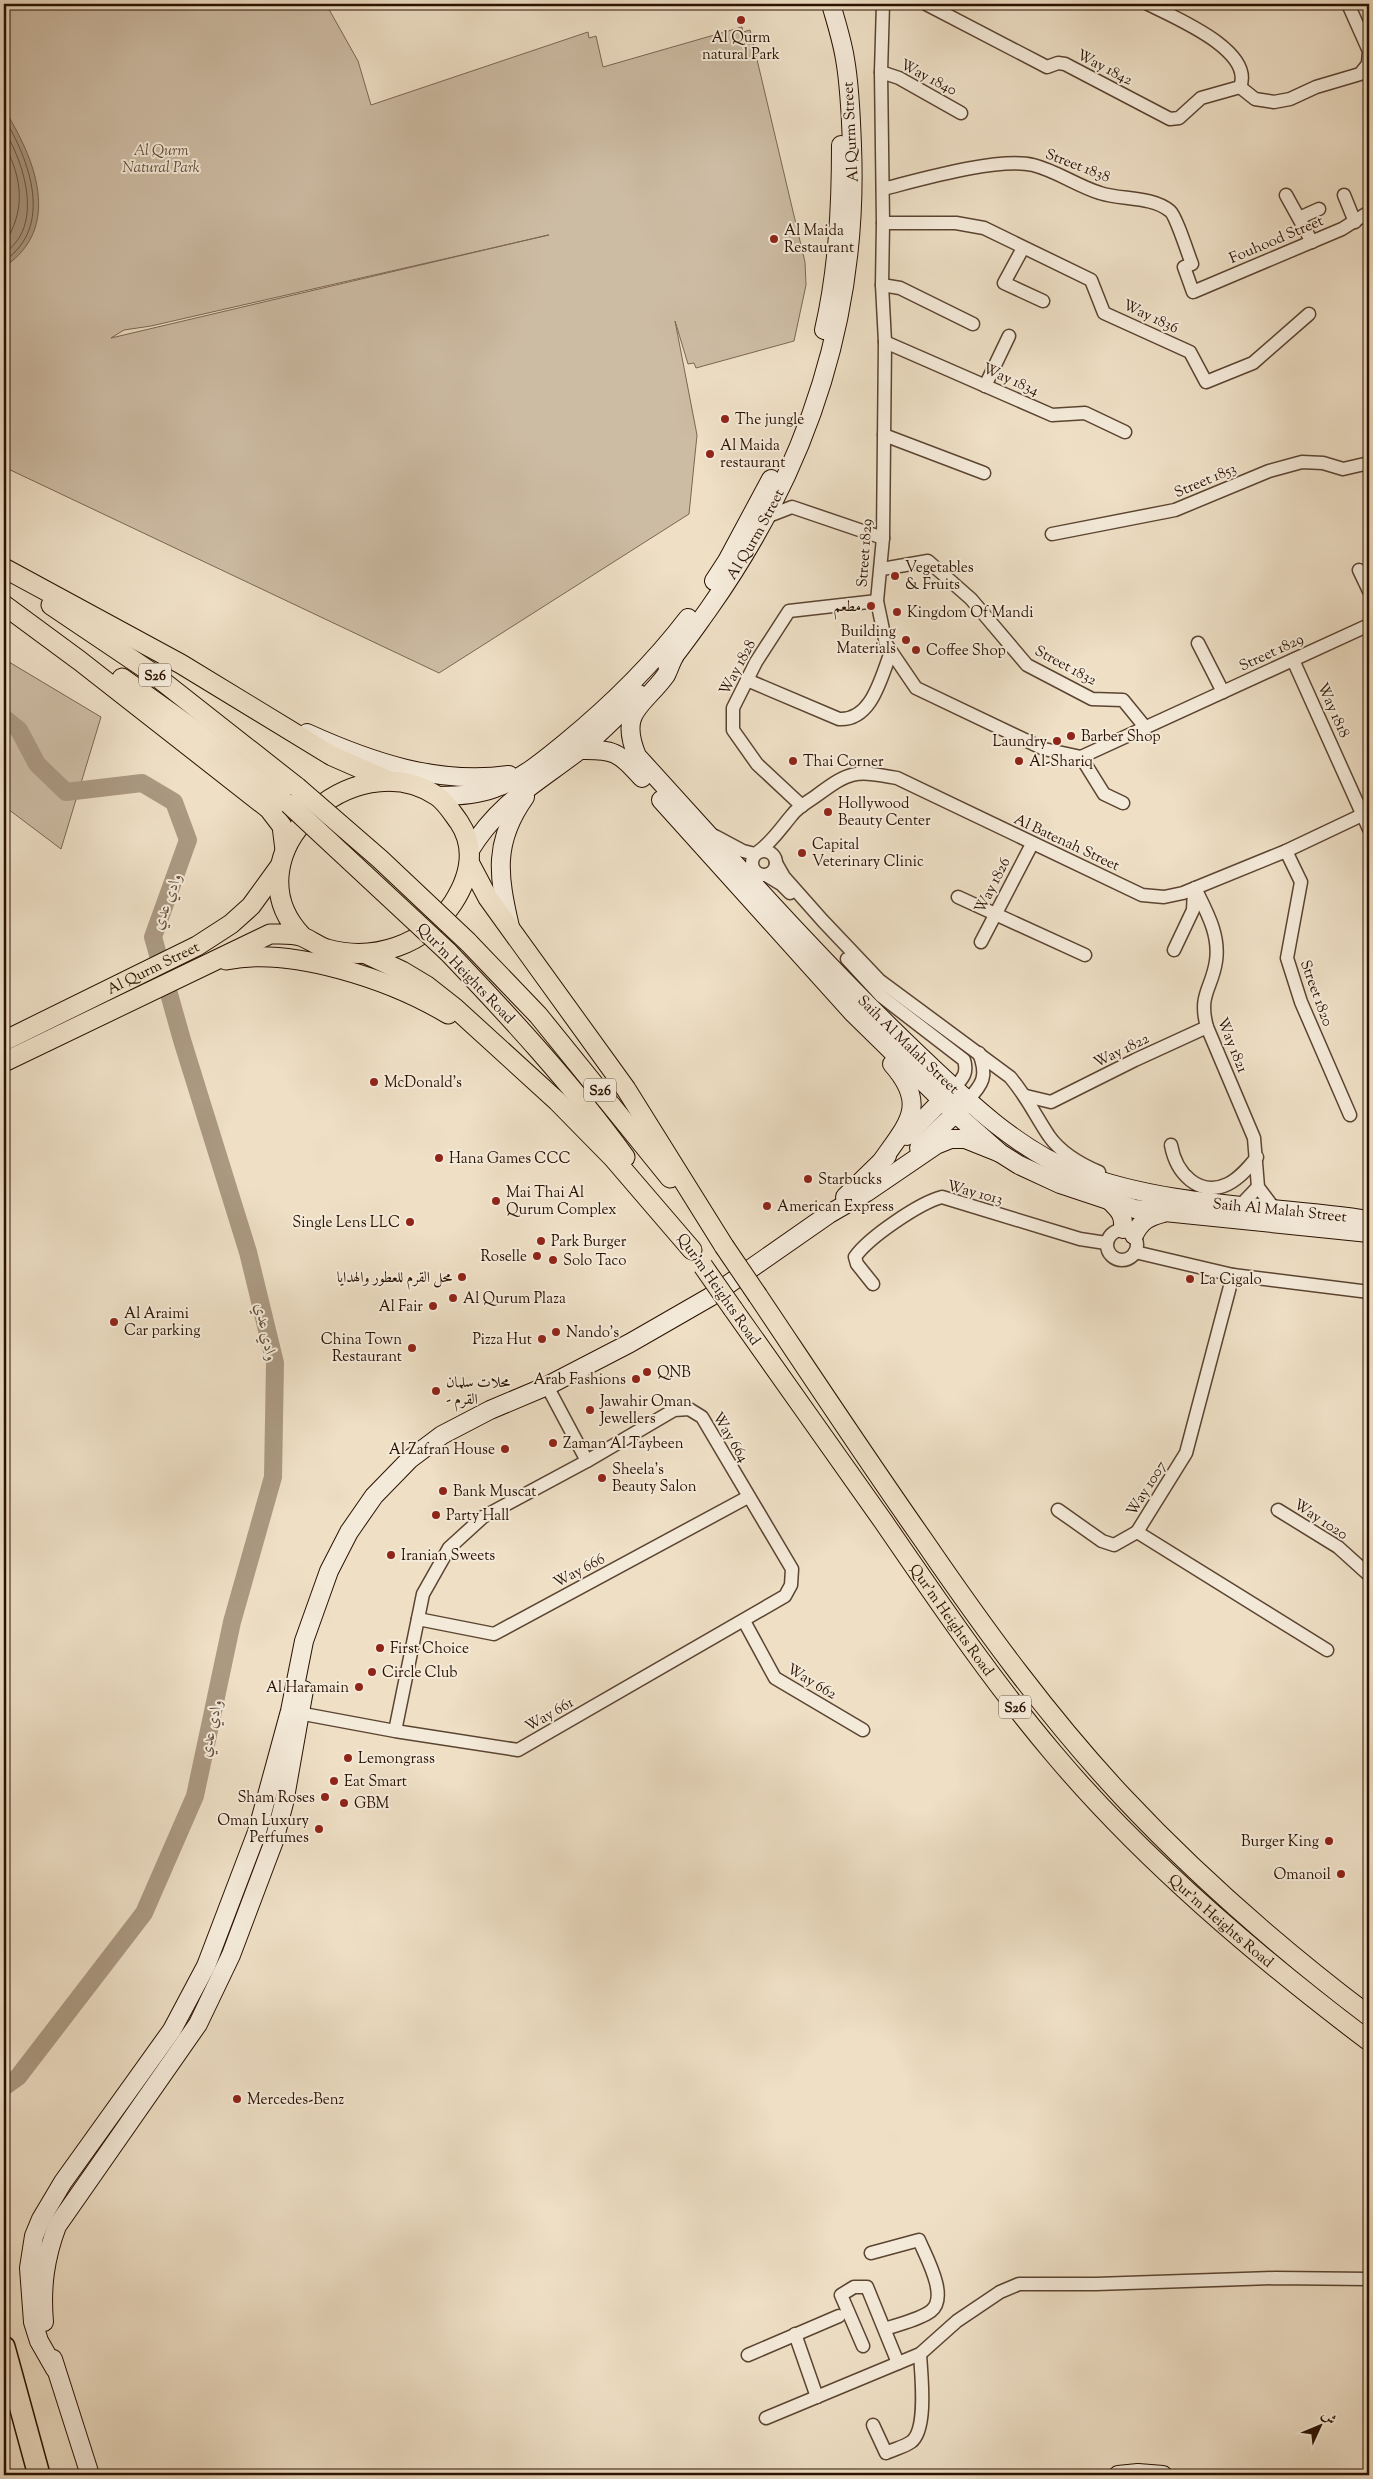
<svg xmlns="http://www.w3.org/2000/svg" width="1373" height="2479" viewBox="0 0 1373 2479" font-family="'Sorts Mill Goudy',Amiri,serif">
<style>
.green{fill:#cdbca4;stroke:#7c6652;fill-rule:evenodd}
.water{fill:#ab9982;stroke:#77634e}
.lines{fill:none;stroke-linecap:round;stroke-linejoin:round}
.shore{stroke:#6a5541;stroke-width:1}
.river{stroke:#ab9982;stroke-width:18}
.street-casing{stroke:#5b4431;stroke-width:15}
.secondary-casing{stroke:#2a1100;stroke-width:20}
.primary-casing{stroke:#2a1100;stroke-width:21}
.highway-casing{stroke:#2a1100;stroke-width:24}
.street{stroke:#f4ead9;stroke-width:12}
.secondary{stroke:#f4ead9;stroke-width:18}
.primary{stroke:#eedfc5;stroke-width:19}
.highway{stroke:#eedfc5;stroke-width:21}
.primary-bridge-casing{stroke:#2a1100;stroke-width:21;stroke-linecap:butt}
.primary-bridge{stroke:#eedfc5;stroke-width:19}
.poi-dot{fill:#8f2418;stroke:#f4ead9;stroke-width:2}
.labels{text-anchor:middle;stroke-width:4;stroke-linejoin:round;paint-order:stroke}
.shield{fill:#f4ead9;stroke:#675241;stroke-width:1}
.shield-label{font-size:14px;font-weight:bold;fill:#2a1100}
.poi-label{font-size:15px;fill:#2a1100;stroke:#f4ead9;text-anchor:start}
.street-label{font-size:15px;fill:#2a1100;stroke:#f4ead9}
.park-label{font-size:15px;font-style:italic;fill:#634d39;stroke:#f4ead9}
.water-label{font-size:16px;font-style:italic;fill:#644e3a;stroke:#f4ead9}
</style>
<rect width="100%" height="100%" fill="#eedfc5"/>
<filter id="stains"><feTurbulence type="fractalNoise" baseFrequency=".004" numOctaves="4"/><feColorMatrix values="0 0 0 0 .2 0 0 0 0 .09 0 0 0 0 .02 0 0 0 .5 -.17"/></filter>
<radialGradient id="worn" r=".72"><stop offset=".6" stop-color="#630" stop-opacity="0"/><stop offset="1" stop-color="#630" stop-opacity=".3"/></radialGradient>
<g class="green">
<path d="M4 4H326L358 61 371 105 588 32 589 38 596 36 603 67 742 27 743 32 750 30 805 262 806 285 794 341 696 368 694 363 688 364 675 321 697 435 689 514 439 673 4 467ZM549 235H548L111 338 124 330 151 326Z"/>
<path d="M4 659 101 717 61 849 4 806Z"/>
</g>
<path class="water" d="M4 109C34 157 64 227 4 267Z"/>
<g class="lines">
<g class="shore">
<path d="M4 118C29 159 55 227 4 261"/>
<path d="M4 130C24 162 45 227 4 253"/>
<path d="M4 144C23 179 26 211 4 244"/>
</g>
<path class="river" d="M4 718 19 730 37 764 66 792 142 783 174 802 188 840 153 937 182 1040 248 1252 275 1363 273 1477 232 1622 195 1796 144 1913 18 2077 4 2087"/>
<g class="street-casing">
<g id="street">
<path d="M883 4 881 72 883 223 882 285 885 342 883 538 877 601 886 644 916 688 1044 749 1081 757 1369 625"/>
<path d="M926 4 1047 67 1058 63 1065 64 1170 119 1179 118 1201 98 1240 87"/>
<path d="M1148 4C1173 17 1255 50 1240 87"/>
<path d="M881 72 899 78 961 113"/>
<path d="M1240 87 1255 99 1274 102 1290 99 1316 87 1360 74 1368 64 1369 51 1348 4"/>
<path d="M883 189C919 180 997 157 1033 165 1057 171 1077 186 1100 193 1121 200 1152 196 1170 211 1176 216 1188 254 1192 264L1184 267 1193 292 1342 229 1369 212"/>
<path d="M1286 195 1312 242"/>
<path d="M1344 195 1355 222"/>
<path d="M1299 218 1319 209"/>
<path d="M883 223H956L984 228 1091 280 1104 313 1190 352 1206 382 1253 363 1309 314"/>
<path d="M1023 248 1004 283 1043 301"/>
<path d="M882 285 900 288 973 324"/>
<path d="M885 342 1052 415 1085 413 1125 432"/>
<path d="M985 386 1009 336"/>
<path d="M884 435 984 473"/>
<path d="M766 517 792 507 883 538"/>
<path d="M1052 534 1175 510 1269 471 1302 462 1323 463 1343 469 1369 463"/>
<path d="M882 569 928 561 971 599 1027 665 1092 699 1123 700 1145 727"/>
<path d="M1359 570 1369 591"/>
<path d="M1198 643 1223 692"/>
<path d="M1293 660 1369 829"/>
<path d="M747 680 839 719C872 721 881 677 891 652"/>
<path d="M1081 757 1104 794 1123 803"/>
<path d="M802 806 757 764 733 730V708L756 662 789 611 877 601"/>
<path d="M715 836 743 851 755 854"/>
<circle cx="764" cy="863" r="12"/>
<path d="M1286 851 1301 882 1287 958 1301 1002 1350 1115"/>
<path d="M758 852C772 842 781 828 792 815 798 807 808 802 816 796 850 771 854 770 897 778L1142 895 1164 897 1183 893 1286 851 1362 815"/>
<path d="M776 863 784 877 823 921 879 980 1010 1077C1027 1097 1035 1115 1049 1136 1061 1153 1080 1164 1099 1172"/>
<path d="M766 875 781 884 790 893"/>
<path d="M1195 888C1206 911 1220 934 1216 961 1212 989 1198 994 1207 1027L1254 1138 1258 1187 1273 1207"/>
<path d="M958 897 1085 955"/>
<path d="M981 942 1032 844"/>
<path d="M1174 950 1193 910 1194 890"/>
<path d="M847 959 881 996 964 1060C968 1073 963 1078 954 1088"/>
<path d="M1026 1096 1051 1102 1135 1060 1207 1027"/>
<path d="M967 1101C983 1084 988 1076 979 1053"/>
<path d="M1171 1145C1176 1173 1199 1198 1228 1184 1240 1178 1249 1167 1257 1157"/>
<path d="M1240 1206 1258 1187"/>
<circle cx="1122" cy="1245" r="15"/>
<path d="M1135 1252 1233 1275 1369 1292"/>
<path d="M1233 1275 1186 1453 1137 1532 1327 1650"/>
<path d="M873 1284 857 1264 855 1257C868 1238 919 1203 942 1197L1080 1239 1106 1243"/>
<path d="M547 1386 587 1461"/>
<path d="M1058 1510 1102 1541 1114 1545 1137 1532"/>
<path d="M1278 1510 1338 1547 1369 1575"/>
<path d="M418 1619 494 1634 748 1497"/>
<path d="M744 1621 775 1678 863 1730"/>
<path d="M293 1712 395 1731 518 1750 785 1596 791 1585 792 1569 702 1417 689 1409 674 1410 587 1461 483 1517 449 1548 423 1594 395 1731"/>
<path d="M871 2253 919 2240C926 2257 949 2297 931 2311 919 2320 899 2324 885 2329"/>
<path d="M795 2334 817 2397"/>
<path d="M863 2346 841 2295 854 2287H867L898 2363"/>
<path d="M748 2355 839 2316"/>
<path d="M766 2418 920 2354 957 2321 1000 2292 1019 2284H1096L1275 2278 1369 2279"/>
<path d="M873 2425 886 2453C894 2449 904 2447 911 2442 928 2430 921 2373 920 2354"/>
</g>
</g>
<g class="secondary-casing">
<g id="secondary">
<path d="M824 330C838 269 841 207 841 145"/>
<path d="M714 581 727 561 771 479"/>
<path id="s1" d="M674 657C671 662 669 669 666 675 644 706 618 710 637 756 730 858 821 962 921 1057 966 1100 1019 1151 1078 1173 1170 1208 1273 1205 1369 1220"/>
<path id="s2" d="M667 665C682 647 695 628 708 610 807 470 859 317 852 146 851 117 850 87 845 59 842 40 836 22 831 4"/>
<path d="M307 733C371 762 438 785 509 775"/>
<path d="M579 750C615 749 618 752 642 778"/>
<path d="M439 796C458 796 476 795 495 788 522 779 543 761 565 743 610 706 652 665 688 618"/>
<path d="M661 800 852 1012 956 1114 1000 1153 1019 1165 1060 1184 1135 1209 1369 1233"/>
<path d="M470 850C499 803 534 785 577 752 599 735 619 714 639 694"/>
<path d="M510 927C498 875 493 842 525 797"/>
<path d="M907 1136 950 1092"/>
<path d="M919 1148 963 1106"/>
<path d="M879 1165C906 1125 930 1107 892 1064"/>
<path d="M845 1197 887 1156"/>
<path d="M1110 1201C1120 1211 1124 1215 1123 1229"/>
<path d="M1134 1235C1141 1221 1148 1217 1163 1213"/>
<path d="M44 2322C41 2287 45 2258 57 2226L198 2024 231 1955 274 1841 284 1803 304 1690"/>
<path d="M53 2359 90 2475"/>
<path d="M55 2369 39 2341 33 2322 29 2268 34 2236 41 2219 63 2182 172 2030 206 1966 257 1832 290 1711 304 1641 329 1571 349 1532 374 1496 410 1459 442 1435 490 1410 547 1386 630 1343 710 1297 829 1214 867 1192 936 1145 951 1139H965L1000 1153"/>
<path d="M1118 2475 1138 2473 1163 2475"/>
</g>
</g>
<g class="primary-casing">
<g id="primary">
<path d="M4 568 181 664 332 756 389 781"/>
<path d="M4 605 80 661 269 809 282 826 285 850"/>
<path d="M51 605 152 673 297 787"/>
<path d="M122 678 192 728 289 804"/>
<path d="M470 864 488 898 626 1089 724 1246"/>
<path d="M468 942 538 1015 670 1178"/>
<path d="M448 952C510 1017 572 1084 625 1157"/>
<path d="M366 954 402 971 427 986 455 1008 557 1101 613 1158 692 1250"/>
<path d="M226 960C291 946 392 980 448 1014"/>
<path id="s3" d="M4 1041 197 946 231 924 251 906 280 866"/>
<path d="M4 1062 270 934C280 934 294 933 303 937 312 941 318 946 327 949 374 962 425 945 453 903 469 878 477 849 459 822 453 814 446 802 437 796 354 740 226 856 302 936"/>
<path d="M758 1296C813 1378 867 1460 924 1541 985 1630 1049 1718 1123 1797 1198 1877 1282 1950 1369 2016"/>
<path id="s4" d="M733 1309C783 1380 833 1450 883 1521 938 1601 992 1681 1054 1754 1144 1861 1258 1957 1369 2041"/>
</g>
</g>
<g class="highway-casing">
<path id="highway" d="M4 2347 39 2475"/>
</g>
<use href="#street" class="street"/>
<use href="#secondary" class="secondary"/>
<use href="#primary" class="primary"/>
<use href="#highway" class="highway"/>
<g class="primary-bridge-casing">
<g id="primary-bridge">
<path d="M297 787 380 859 468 942"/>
<path d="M289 804 448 952"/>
<path d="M724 1246 758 1296"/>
<path d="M703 1266 733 1309"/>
</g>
</g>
<use href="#primary-bridge" class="primary-bridge"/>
</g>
<g class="poi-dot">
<circle cx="741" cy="20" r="5"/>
<circle cx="774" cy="239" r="5"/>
<circle cx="725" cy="419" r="5"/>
<circle cx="710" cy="454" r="5"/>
<circle cx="895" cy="576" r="5"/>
<circle cx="871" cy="606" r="5"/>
<circle cx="897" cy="612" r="5"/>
<circle cx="906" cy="640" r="5"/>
<circle cx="916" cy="650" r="5"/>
<circle cx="1071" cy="736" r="5"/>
<circle cx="1057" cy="741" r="5"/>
<circle cx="793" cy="761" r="5"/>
<circle cx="1019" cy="761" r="5"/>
<circle cx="828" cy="812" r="5"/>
<circle cx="802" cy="853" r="5"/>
<circle cx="374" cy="1082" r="5"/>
<circle cx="439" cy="1158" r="5"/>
<circle cx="808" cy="1179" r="5"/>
<circle cx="496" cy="1201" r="5"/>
<circle cx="767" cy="1206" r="5"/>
<circle cx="410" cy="1222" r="5"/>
<circle cx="541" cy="1241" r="5"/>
<circle cx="537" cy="1256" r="5"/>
<circle cx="553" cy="1260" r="5"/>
<circle cx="462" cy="1277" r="5"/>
<circle cx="1190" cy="1279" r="5"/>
<circle cx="453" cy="1298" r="5"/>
<circle cx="433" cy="1306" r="5"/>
<circle cx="114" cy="1322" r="5"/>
<circle cx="556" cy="1332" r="5"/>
<circle cx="542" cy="1339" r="5"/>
<circle cx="412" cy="1348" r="5"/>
<circle cx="647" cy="1372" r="5"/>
<circle cx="636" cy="1379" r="5"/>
<circle cx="436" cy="1391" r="5"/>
<circle cx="590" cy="1410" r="5"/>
<circle cx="553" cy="1443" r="5"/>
<circle cx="505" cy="1449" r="5"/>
<circle cx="602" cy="1478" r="5"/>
<circle cx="443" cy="1491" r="5"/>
<circle cx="436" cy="1515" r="5"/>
<circle cx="391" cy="1555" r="5"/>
<circle cx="380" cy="1648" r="5"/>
<circle cx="372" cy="1672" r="5"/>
<circle cx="359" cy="1687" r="5"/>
<circle cx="348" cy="1758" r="5"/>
<circle cx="334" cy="1781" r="5"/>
<circle cx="325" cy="1797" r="5"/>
<circle cx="344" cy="1803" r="5"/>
<circle cx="319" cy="1829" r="5"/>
<circle cx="1329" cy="1841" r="5"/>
<circle cx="1341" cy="1874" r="5"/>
<circle cx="237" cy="2099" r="5"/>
</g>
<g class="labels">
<g class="shield">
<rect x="139" y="663.5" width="32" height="23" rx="4"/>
<rect x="584" y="1078.5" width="32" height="23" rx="4"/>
<rect x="999" y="1695.5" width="32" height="23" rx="4"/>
</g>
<g class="shield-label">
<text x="155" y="680">S26</text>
<text x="600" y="1095">S26</text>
<text x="1015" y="1712">S26</text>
</g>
<g class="poi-label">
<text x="741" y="42" text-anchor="middle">Al Qurm<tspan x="741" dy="17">natural Park</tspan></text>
<text x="784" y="235">Al Maida<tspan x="784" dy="17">Restaurant</tspan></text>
<text x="735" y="424">The jungle</text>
<text x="720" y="450">Al Maida<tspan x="720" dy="17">restaurant</tspan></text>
<text x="905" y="572">Vegetables<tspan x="905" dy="17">&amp; Fruits</tspan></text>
<text x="861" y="611" text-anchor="end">مطعم</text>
<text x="907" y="617">Kingdom Of Mandi</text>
<text x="896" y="636" text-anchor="end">Building<tspan x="896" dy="17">Materials</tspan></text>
<text x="926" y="655">Coffee Shop</text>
<text x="1081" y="741">Barber Shop</text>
<text x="1047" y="746" text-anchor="end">Laundry</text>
<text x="803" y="766">Thai Corner</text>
<text x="1029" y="766">Al-Shariq</text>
<text x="838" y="808">Hollywood<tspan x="838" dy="17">Beauty Center</tspan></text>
<text x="812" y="849">Capital<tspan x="812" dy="17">Veterinary Clinic</tspan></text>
<text x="384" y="1087">McDonald's</text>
<text x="449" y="1163">Hana Games CCC</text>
<text x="818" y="1184">Starbucks</text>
<text x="506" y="1197">Mai Thai Al<tspan x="506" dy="17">Qurum Complex</tspan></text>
<text x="777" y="1211">American Express</text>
<text x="400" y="1227" text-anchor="end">Single Lens LLC</text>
<text x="551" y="1246">Park Burger</text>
<text x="527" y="1261" text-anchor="end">Roselle</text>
<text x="563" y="1265">Solo Taco</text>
<text x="452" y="1282" text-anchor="end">محل القرم للعطور والهدايا</text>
<text x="1200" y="1284">La Cigalo</text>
<text x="463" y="1303">Al Qurum Plaza</text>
<text x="423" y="1311" text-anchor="end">Al Fair</text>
<text x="124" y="1318">Al Araimi<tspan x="124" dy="17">Car parking</tspan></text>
<text x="566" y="1337">Nando's</text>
<text x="402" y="1344" text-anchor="end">China Town<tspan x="402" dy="17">Restaurant</tspan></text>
<text x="532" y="1344" text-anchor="end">Pizza Hut</text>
<text x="657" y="1377">QNB</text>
<text x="626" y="1384" text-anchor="end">Arab Fashions</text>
<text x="446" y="1387">محلات سلمان<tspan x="446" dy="17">- القرم</tspan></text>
<text x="600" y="1406">Jawahir Oman<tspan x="600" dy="17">Jewellers</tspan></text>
<text x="563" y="1448">Zaman Al Taybeen</text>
<text x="495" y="1454" text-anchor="end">Al Zafran House</text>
<text x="612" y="1474">Sheela's<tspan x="612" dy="17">Beauty Salon</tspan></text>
<text x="453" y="1496">Bank Muscat</text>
<text x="446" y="1520">Party Hall</text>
<text x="401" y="1560">Iranian Sweets</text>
<text x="390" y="1653">First Choice</text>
<text x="382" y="1677">Circle Club</text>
<text x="349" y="1692" text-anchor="end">Al Haramain</text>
<text x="358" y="1763">Lemongrass</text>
<text x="344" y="1786">Eat Smart</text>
<text x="315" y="1802" text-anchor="end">Sham Roses</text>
<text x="354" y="1808">GBM</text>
<text x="309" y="1825" text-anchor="end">Oman Luxury<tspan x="309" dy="17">Perfumes</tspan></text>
<text x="1319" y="1846" text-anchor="end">Burger King</text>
<text x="1331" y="1879" text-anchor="end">Omanoil</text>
<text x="247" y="2104">Mercedes-Benz</text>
</g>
<g class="street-label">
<text transform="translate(1105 67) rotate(27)" y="5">Way 1842</text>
<text transform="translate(929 77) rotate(27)" y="5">Way 1840</text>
<text transform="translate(850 132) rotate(-93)" y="5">Al Qurm Street</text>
<text transform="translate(1078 165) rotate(21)" y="5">Street 1838</text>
<text transform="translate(1276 239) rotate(-23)" y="5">Fouhood Street</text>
<text transform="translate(1151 316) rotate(25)" y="5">Way 1836</text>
<text transform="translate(1011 379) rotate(24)" y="5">Way 1834</text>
<text transform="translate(1205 480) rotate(-23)" y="5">Street 1853</text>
<text dy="5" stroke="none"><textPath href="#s2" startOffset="158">Al Qurm Street</textPath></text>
<text transform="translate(864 553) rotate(-86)" y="5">Street 1829</text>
<text transform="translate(1271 652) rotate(-25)" y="5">Street 1829</text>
<text transform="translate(1066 665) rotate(28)" y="5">Street 1832</text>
<text transform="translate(737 667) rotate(-62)" y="5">Way 1828</text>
<text transform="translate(1334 710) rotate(66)" y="5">Way 1818</text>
<text transform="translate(1067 842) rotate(25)" y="5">Al Batenah Street</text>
<text transform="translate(992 885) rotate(-63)" y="5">Way 1826</text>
<text dy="5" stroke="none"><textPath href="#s3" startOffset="166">Al Qurm Street</textPath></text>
<text transform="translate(466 973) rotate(46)" y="5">Qur'm Heights Road</text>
<text transform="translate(1317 993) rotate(70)" y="5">Street 1820</text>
<text dy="5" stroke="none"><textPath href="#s1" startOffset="510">Saih Al Malah Street</textPath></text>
<text transform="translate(1233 1045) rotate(68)" y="5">Way 1821</text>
<text transform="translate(1121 1050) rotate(-26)" y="5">Way 1822</text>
<text transform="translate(975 1192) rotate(15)" y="5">Way 1013</text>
<text dy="5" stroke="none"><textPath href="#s1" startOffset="930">Saih Al Malah Street</textPath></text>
<text transform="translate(719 1289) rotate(55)" y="5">Qur'm Heights Road</text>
<text transform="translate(731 1437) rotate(59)" y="5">Way 664</text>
<text transform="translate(1146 1488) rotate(-58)" y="5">Way 1007</text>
<text transform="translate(1321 1519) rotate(33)" y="5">Way 1020</text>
<text transform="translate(579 1570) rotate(-28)" y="5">Way 666</text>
<text dy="5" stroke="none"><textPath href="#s4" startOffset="380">Qur'm Heights Road</textPath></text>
<text transform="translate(812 1681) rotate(31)" y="5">Way 662</text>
<text transform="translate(549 1714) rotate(-30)" y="5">Way 661</text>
<text dy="5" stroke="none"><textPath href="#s4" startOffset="785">Qur'm Heights Road</textPath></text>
</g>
<g class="park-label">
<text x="161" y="155">Al Qurm<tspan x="161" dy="17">Natural Park</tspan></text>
</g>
<g class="water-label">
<text transform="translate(166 901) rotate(-70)" y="6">وادي عدي</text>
<text transform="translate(267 1332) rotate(78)" y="6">وادي عدي</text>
<text transform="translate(210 1728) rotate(-78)" y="6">وادي عدي</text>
</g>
</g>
<rect width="1373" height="2479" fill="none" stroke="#eedfc5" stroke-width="20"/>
<rect x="5" y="5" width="1363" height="2469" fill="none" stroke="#2a1100" stroke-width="2.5"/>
<rect x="10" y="10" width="1353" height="2459" fill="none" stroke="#2a1100"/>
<g transform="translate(1320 2426) rotate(46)" stroke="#f4ead9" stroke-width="4" paint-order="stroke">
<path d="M0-4L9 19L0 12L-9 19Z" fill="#2a1100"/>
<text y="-8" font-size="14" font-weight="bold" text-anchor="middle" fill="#2a1100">ش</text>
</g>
<rect width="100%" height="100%" filter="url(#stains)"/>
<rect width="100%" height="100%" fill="url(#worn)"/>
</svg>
